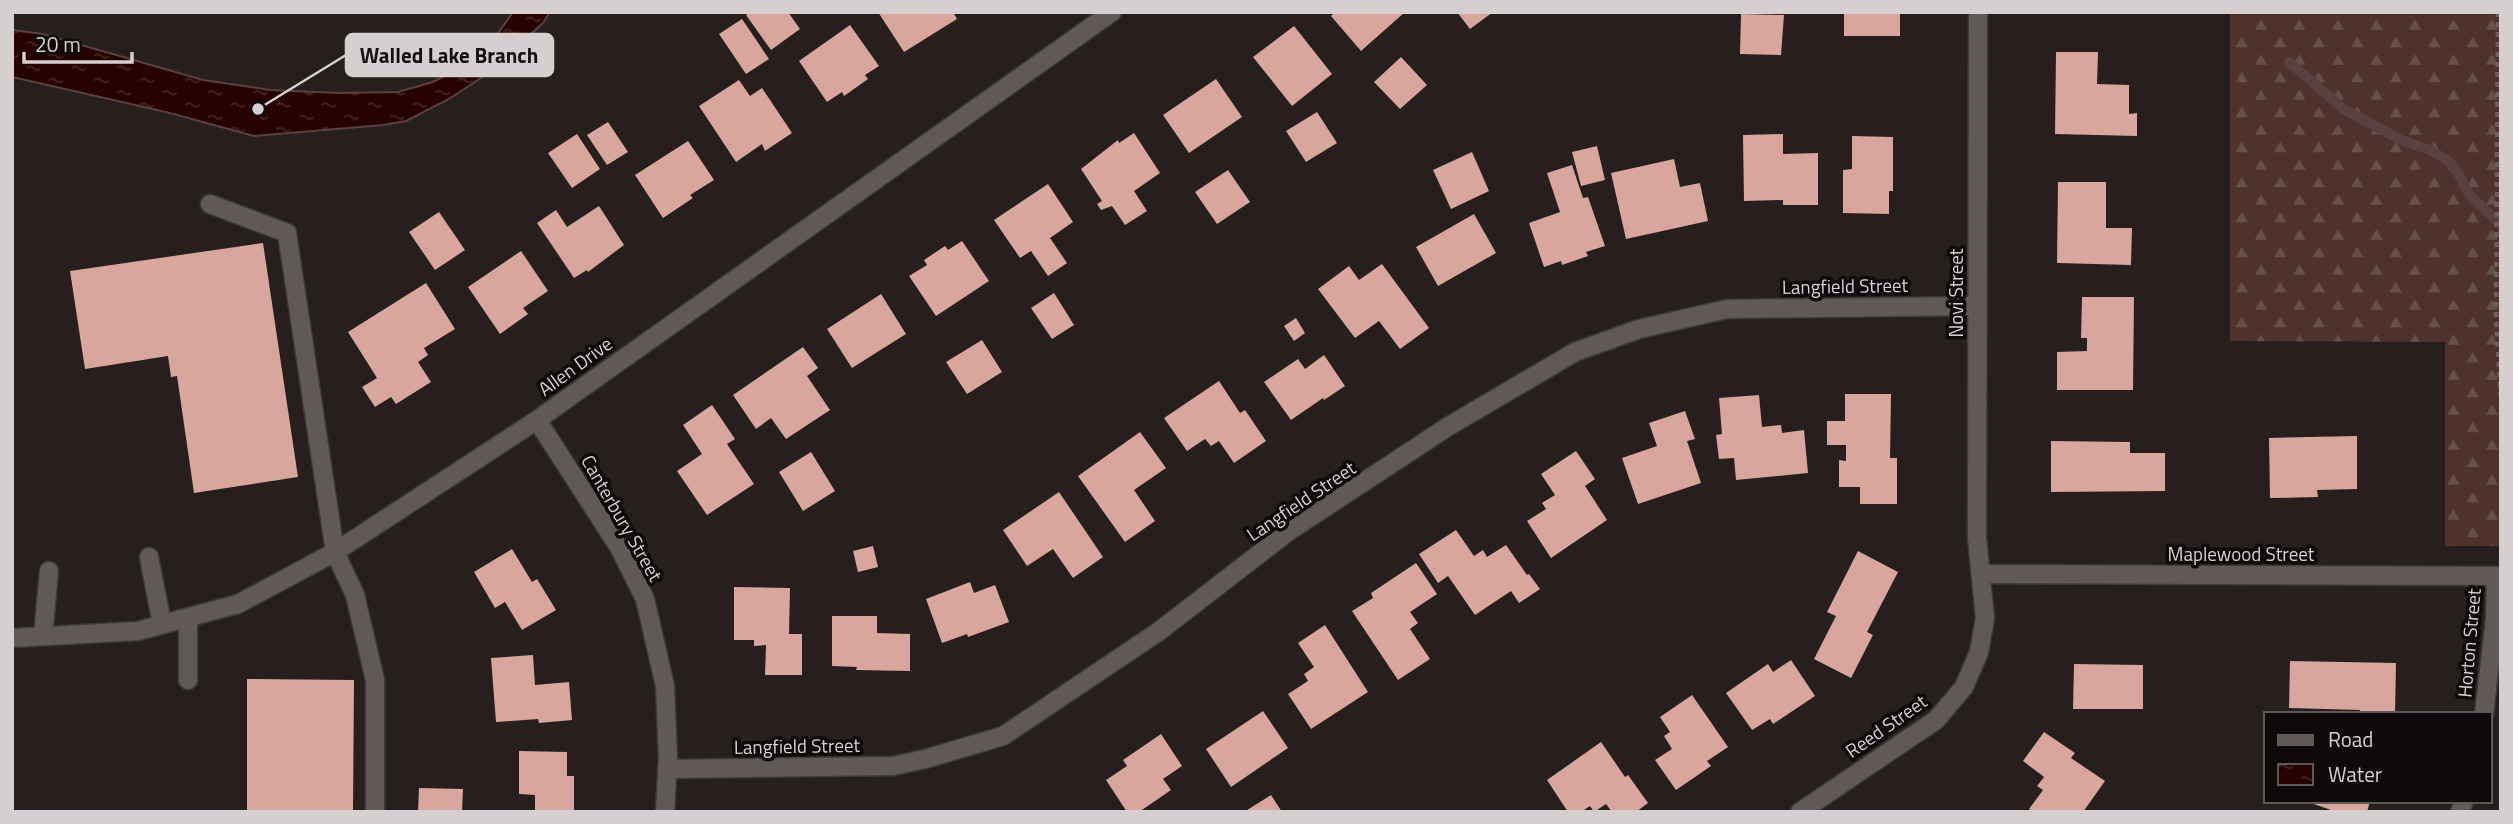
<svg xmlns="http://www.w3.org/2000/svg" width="2513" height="824" viewBox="0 0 2513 824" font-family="'Titillium Web',sans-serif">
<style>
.forest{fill:url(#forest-firs)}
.water{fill:url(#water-ripples);stroke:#5a403f;stroke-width:2}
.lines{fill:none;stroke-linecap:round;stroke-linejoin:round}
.stream{stroke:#5a403f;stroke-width:10}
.building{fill:#d8a69c}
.service-casing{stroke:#3f3938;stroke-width:21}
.minor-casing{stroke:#3f3938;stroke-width:21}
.path{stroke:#676160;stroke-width:4.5;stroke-dasharray:5 5;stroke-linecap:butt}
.service{stroke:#615958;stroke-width:18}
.minor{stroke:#615958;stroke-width:18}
.labels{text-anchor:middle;stroke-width:7;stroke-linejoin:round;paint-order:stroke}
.street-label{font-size:19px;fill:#d5d0cf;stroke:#0d0a09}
.leader{fill:none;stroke:#d5d0cf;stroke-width:2.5}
.callout-dot{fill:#d5d0cf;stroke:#0d0a09;stroke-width:2.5}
.callout{fill:#d5d0cf;stroke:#d5d0cf;stroke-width:2.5}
.callout-label{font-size:21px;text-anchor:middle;font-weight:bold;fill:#111}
</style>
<defs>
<pattern id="forest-firs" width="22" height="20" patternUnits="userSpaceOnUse" patternTransform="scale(1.75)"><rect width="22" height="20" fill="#4f322d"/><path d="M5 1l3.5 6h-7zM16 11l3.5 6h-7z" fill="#674f4a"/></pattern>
<pattern id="water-ripples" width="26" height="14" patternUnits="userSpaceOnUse" patternTransform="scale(1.75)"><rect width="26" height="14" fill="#260301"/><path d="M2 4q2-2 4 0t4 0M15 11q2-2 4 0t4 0" fill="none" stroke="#452725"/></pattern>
</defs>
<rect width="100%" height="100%" fill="#261f1e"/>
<path class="forest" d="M2230 12H2501V546H2445V342L2230 341Z"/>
<path class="water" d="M513 12H550L543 23 487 74 449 99 406 121 383 125 254 136 166 112 12 77V30L43 34 203 80 271 90 338 93 398 92 433 82 481 57Z"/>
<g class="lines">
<path class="stream" d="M2289 62 2345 110 2401 140 2430 150 2449 161 2458 173 2469 194 2501 225"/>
</g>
<g class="building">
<path d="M750 12H788L800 29 771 50 746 15Z"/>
<path d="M878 12H953L957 19 904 52Z"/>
<path d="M1335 12H1405L1361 51 1331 16Z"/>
<path d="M1457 12H1493L1470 29Z"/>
<rect x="1844" y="12" width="56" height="24"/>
<path d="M1741 14 1784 15 1781 55 1740 54Z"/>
<path d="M742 19 769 59 746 74 719 34Z"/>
<path d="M850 25 879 66 865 75 868 79 844 96 842 92 827 102 799 61Z"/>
<path d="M1294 26 1332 74 1292 106 1253 57Z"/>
<path d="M2056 52H2098L2097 84 2129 85V114L2137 113V136L2055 134Z"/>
<path d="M1401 57 1427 85 1400 109 1374 82Z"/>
<path d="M1216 79 1242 117 1189 153 1163 115Z"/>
<path d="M739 80 750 96 762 88 792 133 765 151 762 144 736 162 699 106Z"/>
<path d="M1317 112 1337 143 1306 162 1286 131Z"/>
<path d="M608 122 628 152 607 165 587 135Z"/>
<path d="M1134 133 1160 173 1134 191 1147 211 1125 225 1112 206 1101 210 1097 204 1102 201 1081 169 1118 140 1119 143Z"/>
<path d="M577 134 600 169 572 188 548 153Z"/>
<path d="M1783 134V154L1818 153V205H1783V200L1744 201 1743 135Z"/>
<path d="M1852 136 1893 137V191H1889V214L1843 213V170L1852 169Z"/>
<path d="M688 141 714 180 690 195 693 198 663 218 635 175Z"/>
<path d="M1597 146 1605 180 1581 186 1572 152Z"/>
<path d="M1472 152 1489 191 1451 209 1433 170Z"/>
<path d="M1674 159 1680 187 1700 183 1708 221 1626 239 1611 173Z"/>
<path d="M1572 165 1583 198 1588 197 1605 246 1586 252 1588 256 1562 265 1561 261 1544 267 1529 223 1560 212 1547 173Z"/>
<path d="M1228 170 1250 202 1217 224 1195 192Z"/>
<path d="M2058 182H2106V228H2132L2131 265 2057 263Z"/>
<path d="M1048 184 1073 222 1050 238 1067 263 1048 276 1031 251 1020 258 994 220Z"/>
<path d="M599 206 624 245 588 272 587 270 574 278 537 223 556 210 567 227Z"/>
<path d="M439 212 465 250 435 270 409 232Z"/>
<path d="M1474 214 1496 253 1438 286 1416 247Z"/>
<path d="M962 241 989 281 936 316 909 276 927 265 924 260 945 246 948 250Z"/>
<path d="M263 243 298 477 194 493 177 376 171 377 168 356 85 369 70 271Z"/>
<path d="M521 251 548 291 523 308 528 314 500 334 468 287Z"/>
<path d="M1382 264 1429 328 1400 349 1379 321 1355 338 1318 289 1349 266 1359 280Z"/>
<path d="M426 283 455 329 424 348 428 355 418 362 431 382 396 404 391 397 375 407 362 387 377 378 348 332Z"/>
<path d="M1054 293 1074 325 1052 339 1031 308Z"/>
<path d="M881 294 906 334 852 368 827 329Z"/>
<path d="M2082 297H2134L2133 390H2057V352L2087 351V338H2081Z"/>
<path d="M1296 318 1305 333 1294 341 1284 326Z"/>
<path d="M982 340 1002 372 967 394 946 362Z"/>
<path d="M803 347 818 368 807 376 830 410 786 439 771 418 756 429 733 395Z"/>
<path d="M1324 355 1345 386 1324 400 1323 398 1291 420 1264 382 1298 359 1305 369Z"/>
<path d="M1219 381 1240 413 1245 410 1266 441 1234 463 1219 441 1211 446 1205 439 1187 451 1164 418Z"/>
<path d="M1845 394H1891L1890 458H1897V504H1860V487H1839V460L1846 461V445H1827V421H1845Z"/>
<path d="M1759 395 1762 427 1781 425 1782 433 1804 430 1808 473 1736 480 1734 458 1719 459 1716 435 1722 434 1719 398Z"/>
<path d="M712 405 735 439 727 444 754 484 707 515 677 471 702 454 683 425Z"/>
<path d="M1685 411 1695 439 1687 441 1701 483 1638 504 1622 458 1657 446 1649 423Z"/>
<path d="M1140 432 1166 468 1134 490 1155 521 1125 542 1078 476Z"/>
<path d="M2357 436V489L2317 490 2318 497 2270 498 2269 438Z"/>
<path d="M2051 441 2130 442V453H2165V491L2051 492Z"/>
<path d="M1576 451 1595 479 1585 486 1607 520 1551 558 1527 521 1546 509 1542 503 1555 495 1541 474Z"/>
<path d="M811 452 835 491 803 511 779 472Z"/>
<path d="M1059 492 1103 557 1073 578 1053 549 1027 566 1003 530Z"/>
<path d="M1456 530 1474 556 1483 550 1487 557 1506 545 1527 575 1529 574 1540 589 1519 603 1511 591 1475 615 1448 576 1438 583 1419 554Z"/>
<path d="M873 546 878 567 858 572 853 551Z"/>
<path d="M512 549 532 582 537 579 556 610 522 630 505 602 495 608 474 572Z"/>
<path d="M1858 551 1898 572 1867 632 1873 635 1851 678 1814 659 1836 616 1827 612Z"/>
<path d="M1416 563 1437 594 1410 612 1418 623 1410 629 1430 659 1398 680 1352 611 1373 598 1371 593Z"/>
<path d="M970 582 974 593 995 585 1009 622 968 637 967 634 942 643 926 599Z"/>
<path d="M734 587 790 588 789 634H802V675H765L766 645 754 646V640H734Z"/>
<path d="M832 616H877V633L910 634V671L856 670 857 667 832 666Z"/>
<path d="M1325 625 1368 692 1311 729 1288 694 1308 681 1304 674 1314 667 1298 643Z"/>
<path d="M533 655 535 685 569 682 572 720 539 723 538 719 496 722 491 658Z"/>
<path d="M1791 660 1815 696 1773 724 1770 719 1752 730 1726 693 1768 664 1773 672Z"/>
<path d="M2290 661 2396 663 2395 714H2360V710L2289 708Z"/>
<path d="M2074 664 2143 665V709H2073Z"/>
<path d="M247 679 354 680 353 812H247Z"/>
<path d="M1692 695 1728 747 1707 761 1711 766 1676 790 1655 760 1672 749 1664 736 1670 732 1660 717Z"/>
<path d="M1263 711 1288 748 1231 787 1206 749Z"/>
<path d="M2044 732 2075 753 2071 758 2105 781 2083 812H2033L2029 809 2043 790 2037 786 2044 777 2023 761Z"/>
<path d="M1161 734 1182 766 1163 779 1171 790 1139 812H1127L1106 780 1127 766 1123 760Z"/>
<path d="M1601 742 1625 777 1628 775 1648 803 1636 812H1612L1606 804 1594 812 1590 806 1581 812H1568L1547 780Z"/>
<path d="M519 751 567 752V776H574V812H535V795L519 794Z"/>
<path d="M419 788 463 789 462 812H418Z"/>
<path d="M1271 795 1282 812H1244Z"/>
<path d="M2305 801H2370L2367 812H2337Z"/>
</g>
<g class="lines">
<g class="service-casing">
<g id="service">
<path d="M210 204 287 233 335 552 355 595 375 680V812"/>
<path d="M149 557 162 624"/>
<path d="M188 618V680"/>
<path d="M43 636 49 571"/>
</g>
</g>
<g class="minor-casing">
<g id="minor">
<path d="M537 420 619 547 645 599 665 686 668 758 665 812"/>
<path d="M1981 574 2501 576"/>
<path d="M12 638 138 631 193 616 238 604 335 552 537 420 1112 12"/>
<path d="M2484 714 2495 619 2496 576"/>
<path d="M667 769 893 766 925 759 1003 736 1158 632 1289 531 1449 426 1575 352 1639 329 1727 309 1976 306"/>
<path d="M1800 812 1936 720 1964 687 1979 652 1985 618 1977 538 1978 12"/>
<path d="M2460 812 2464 801"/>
</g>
</g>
<path class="path" d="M2498 12 2496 320 2501 399"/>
<use href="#service" class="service"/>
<use href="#minor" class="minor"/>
</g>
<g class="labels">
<g class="street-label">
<text transform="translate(1845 286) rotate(-1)" y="7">Langfield Street</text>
<text transform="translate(1956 293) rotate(-90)" y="7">Novi Street</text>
<text transform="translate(575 366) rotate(-36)" y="7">Allen Drive</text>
<text transform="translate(1301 501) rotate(-34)" y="7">Langfield Street</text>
<text transform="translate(622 518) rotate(60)" y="7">Canterbury Street</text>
<text x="2241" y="561">Maplewood Street</text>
<text transform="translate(2469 643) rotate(-85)" y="7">Horton Street</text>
<text transform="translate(1886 726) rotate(-35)" y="7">Reed Street</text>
<text transform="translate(797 746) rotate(-1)" y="7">Langfield Street</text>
</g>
</g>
<path class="leader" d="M258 109L346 55"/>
<circle class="callout-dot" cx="258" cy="109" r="7"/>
<rect class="callout" x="346" y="34" width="207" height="42" rx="7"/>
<g class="callout-label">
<text x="449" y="63">Walled Lake Branch</text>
</g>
<rect width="2513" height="824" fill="none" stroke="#d5d0cf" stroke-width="28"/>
<rect x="2264" y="712" width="228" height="91" fill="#0d0a09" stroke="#5d5958" stroke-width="2"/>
<rect x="2278" y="735" width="35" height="10" fill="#615958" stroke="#5d5958" stroke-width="2"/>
<text x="2328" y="747" font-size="21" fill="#d5d0cf">Road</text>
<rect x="2278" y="764" width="35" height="21" fill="url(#water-ripples)" stroke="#5d5958" stroke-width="2"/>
<text x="2328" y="782" font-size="21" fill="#d5d0cf">Water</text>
<path d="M24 52v10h108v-10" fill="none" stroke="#d5d0cf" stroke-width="3.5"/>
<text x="35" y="52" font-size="21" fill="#d5d0cf" stroke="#0d0a09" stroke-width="5" paint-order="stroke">20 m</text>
</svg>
